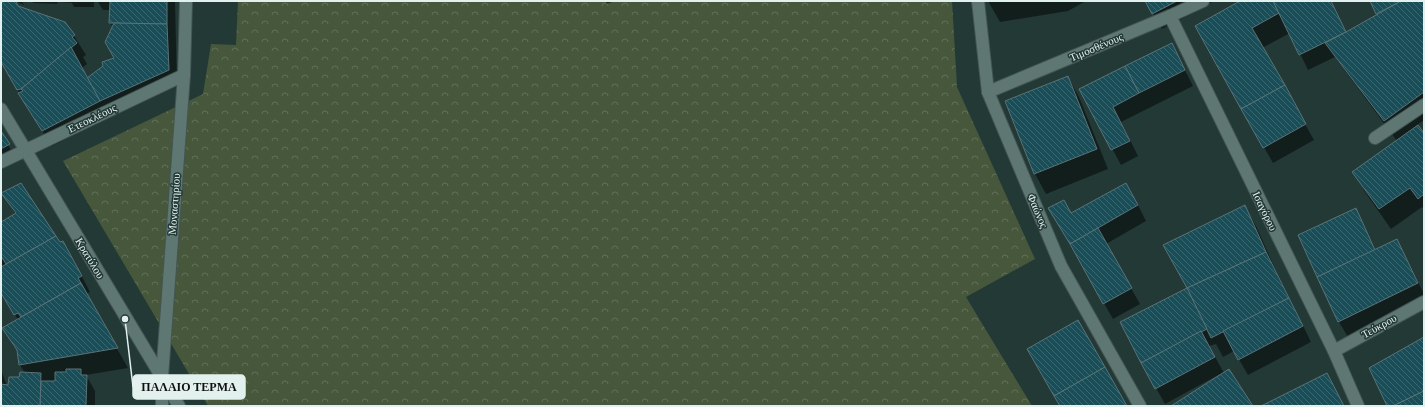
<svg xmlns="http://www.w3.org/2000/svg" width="1425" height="407" viewBox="0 0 1425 407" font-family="'Times New Roman',serif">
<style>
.park{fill:url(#park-crowns)}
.shadow{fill:#0007}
.building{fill:url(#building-back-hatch);stroke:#5a7277}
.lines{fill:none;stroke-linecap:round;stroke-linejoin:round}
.street-casing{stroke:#425654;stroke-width:14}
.street{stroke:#5f7773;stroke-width:12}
.labels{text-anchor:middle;stroke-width:3;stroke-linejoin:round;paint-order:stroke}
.street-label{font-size:11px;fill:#e3f1ee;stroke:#233936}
.leader{fill:none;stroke:#e3f1ee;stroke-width:1.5}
.callout-dot{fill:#e3f1ee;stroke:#233936;stroke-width:1.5}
.callout{fill:#e3f1ee;stroke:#e3f1ee;stroke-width:1.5}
.callout-label{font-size:12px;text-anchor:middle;font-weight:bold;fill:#111}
</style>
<defs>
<pattern id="park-crowns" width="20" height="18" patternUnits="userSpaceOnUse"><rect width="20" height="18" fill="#47573b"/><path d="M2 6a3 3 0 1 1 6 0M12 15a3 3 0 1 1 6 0" fill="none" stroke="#617058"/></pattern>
<pattern id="building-back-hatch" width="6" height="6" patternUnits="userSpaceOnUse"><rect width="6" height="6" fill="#194e58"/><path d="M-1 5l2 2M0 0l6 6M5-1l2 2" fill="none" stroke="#3a6870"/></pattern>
</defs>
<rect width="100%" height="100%" fill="#233936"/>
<path class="park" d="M238 1H952L957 87 1035 259 966 297 1032 406H208L63 161 203 94 211 44 236 45Z"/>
<g class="shadow">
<path d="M1 1H22L24 5 17 2 19 7 64 23 74 36 86 55 83 57 87 64 82 68 88 79 115 58 113 28 110 22V10H103L98 2H94V7H74L72 3 58 2 57 4 33 3 32 1H26V3L24 1H175L177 85 109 116 52 146 28 109 1 60Z"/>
<path d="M605 1H615L607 4Z"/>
<path d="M988 1H1086L1068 11 1000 22Z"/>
<path d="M1146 1H1214L1162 29Z"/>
<path d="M1242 1H1331L1346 32 1378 15 1371 1H1424V120L1417 125 1424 134V210L1422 207 1391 229 1365 192 1354 172 1397 141 1335 57 1308 70 1290 33 1262 48 1314 140 1273 163 1242 109Z"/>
<path d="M1172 45 1193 86 1121 122 1138 156 1121 165 1080 89Z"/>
<path d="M1068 77 1079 97 1108 169 1046 194 1035 174 1006 101Z"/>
<path d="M1 133 17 160 1 168Z"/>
<path d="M21 184 59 244 72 257 90 292 86 294 128 368 86 375 95 391V406H1V374H2L1 370 7 386 20 378 25 373 20 365V354L16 347H14L3 328 18 320 1 291V223L16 215 3 194Z"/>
<path d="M1135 199 1146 221 1106 244 1140 304 1113 319 1050 209 1071 214Z"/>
<path d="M1244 206 1256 226 1277 273 1311 342 1248 375 1234 351 1223 357 1216 344 1209 346 1224 373 1252 406H1173L1221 375 1220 374 1165 404 1156 388 1188 289Z"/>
<path d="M1355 209 1376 251 1405 256 1424 294V300L1348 337 1339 322Z"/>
</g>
<g class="building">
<path d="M1 1H16L18 6 65 22 75 35 72 37 77 43 21 89 17 90 1 62Z"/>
<path d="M110 1H167V24L109 23Z"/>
<path d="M1145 1H1177L1152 14Z"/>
<path d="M1240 1H1273L1279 13 1252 28 1285 85 1241 109 1195 26Z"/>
<path d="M1273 1H1331L1346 32 1299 55Z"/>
<path d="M1370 1H1401L1376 14Z"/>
<path d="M1401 1H1424V92L1384 121 1325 43 1346 32Z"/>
<path d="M114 23 167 24 169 70 100 101 87 78 103 66 102 62 114 58 105 42Z"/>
<path d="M1172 43 1185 70 1139 93 1125 66Z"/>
<path d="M71 47 100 101 42 131 18 93 23 91 21 89Z"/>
<path d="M1125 66 1139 93 1113 107 1130 141 1111 150 1079 89Z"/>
<path d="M1068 76 1097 149 1034 174 1005 101Z"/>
<path d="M1285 85 1306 124 1263 148 1241 109Z"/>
<path d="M1418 125 1424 133V194L1418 199 1410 188 1379 209 1352 172Z"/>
<path d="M1 131 10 144 1 149Z"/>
<path d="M21 183 56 236 6 264 1 256V222L16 213 1 193Z"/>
<path d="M1126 183 1138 205 1070 244 1048 208 1064 200 1071 213Z"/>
<path d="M1245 205 1266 252 1187 288 1163 245Z"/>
<path d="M1356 208 1375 250 1317 277 1298 235Z"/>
<path d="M1098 228 1132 288 1103 304 1070 244Z"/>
<path d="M56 236 60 242 63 241 82 276 78 278 81 283 21 317 18 313 14 315 1 293V267Z"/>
<path d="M1397 239 1418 283 1338 322 1317 277Z"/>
<path d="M1266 252 1289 298 1211 338 1187 288Z"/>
<path d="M81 283 118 348 19 365 17 350 2 328Z"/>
<path d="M1187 288 1207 329 1141 363 1120 322Z"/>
<path d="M1289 298 1303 326 1238 360 1223 331Z"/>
<path d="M1078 320 1105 367 1054 396 1027 349Z"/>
<path d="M1201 331 1215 357 1155 389 1141 363Z"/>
<path d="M1424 337V391L1393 406H1387L1369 368Z"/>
<path d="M1105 367 1127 406H1060L1054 396Z"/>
<path d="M66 369H81V375H87L86 406H40L41 381H55V372H66Z"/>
<path d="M1229 369 1253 406H1171Z"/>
<path d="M20 372 41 373 40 406H1V384L8 385 9 377H19Z"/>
<path d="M1327 373 1344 406H1322L1321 405 1319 406H1261Z"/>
<path d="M1424 391V406H1393Z"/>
</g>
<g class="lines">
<g class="street-casing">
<g id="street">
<path d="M978 1 988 92 1061 266 1140 406"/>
<path d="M1170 16 1334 351 1358 406"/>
<path d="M988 92 1170 16 1203 1"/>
<path d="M1 109 179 406"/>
<path d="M1375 138 1424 105"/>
<path d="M1 162 184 75"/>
<path d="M1334 351 1424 302"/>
<path d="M162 406V377L184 75 186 1"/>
</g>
</g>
<use href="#street" class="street"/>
</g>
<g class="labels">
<g class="street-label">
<text transform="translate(1096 47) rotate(-23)" y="4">Τιμοσθένους</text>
<text transform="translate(92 118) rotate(-26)" y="4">Ετεοκλέους</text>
<text transform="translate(174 204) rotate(-86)" y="4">Μοναστηρίου</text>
<text transform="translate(1038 211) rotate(67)" y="4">Φαώνος</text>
<text transform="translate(1265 211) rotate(64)" y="4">Ισαγόρου</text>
<text transform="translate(90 258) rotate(59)" y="4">Κρατύλου</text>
<text transform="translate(1379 326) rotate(-29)" y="4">Τεύκρου</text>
</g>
</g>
<path class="leader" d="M125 319L133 387"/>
<circle class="callout-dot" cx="125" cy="319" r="4"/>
<rect class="callout" x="133" y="375" width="112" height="24" rx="4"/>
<g class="callout-label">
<text x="189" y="391">ΠΑΛΑΙΟ ΤΕΡΜΑ</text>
</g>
<rect width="1425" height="407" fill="none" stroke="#e3f1ee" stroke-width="4"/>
</svg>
